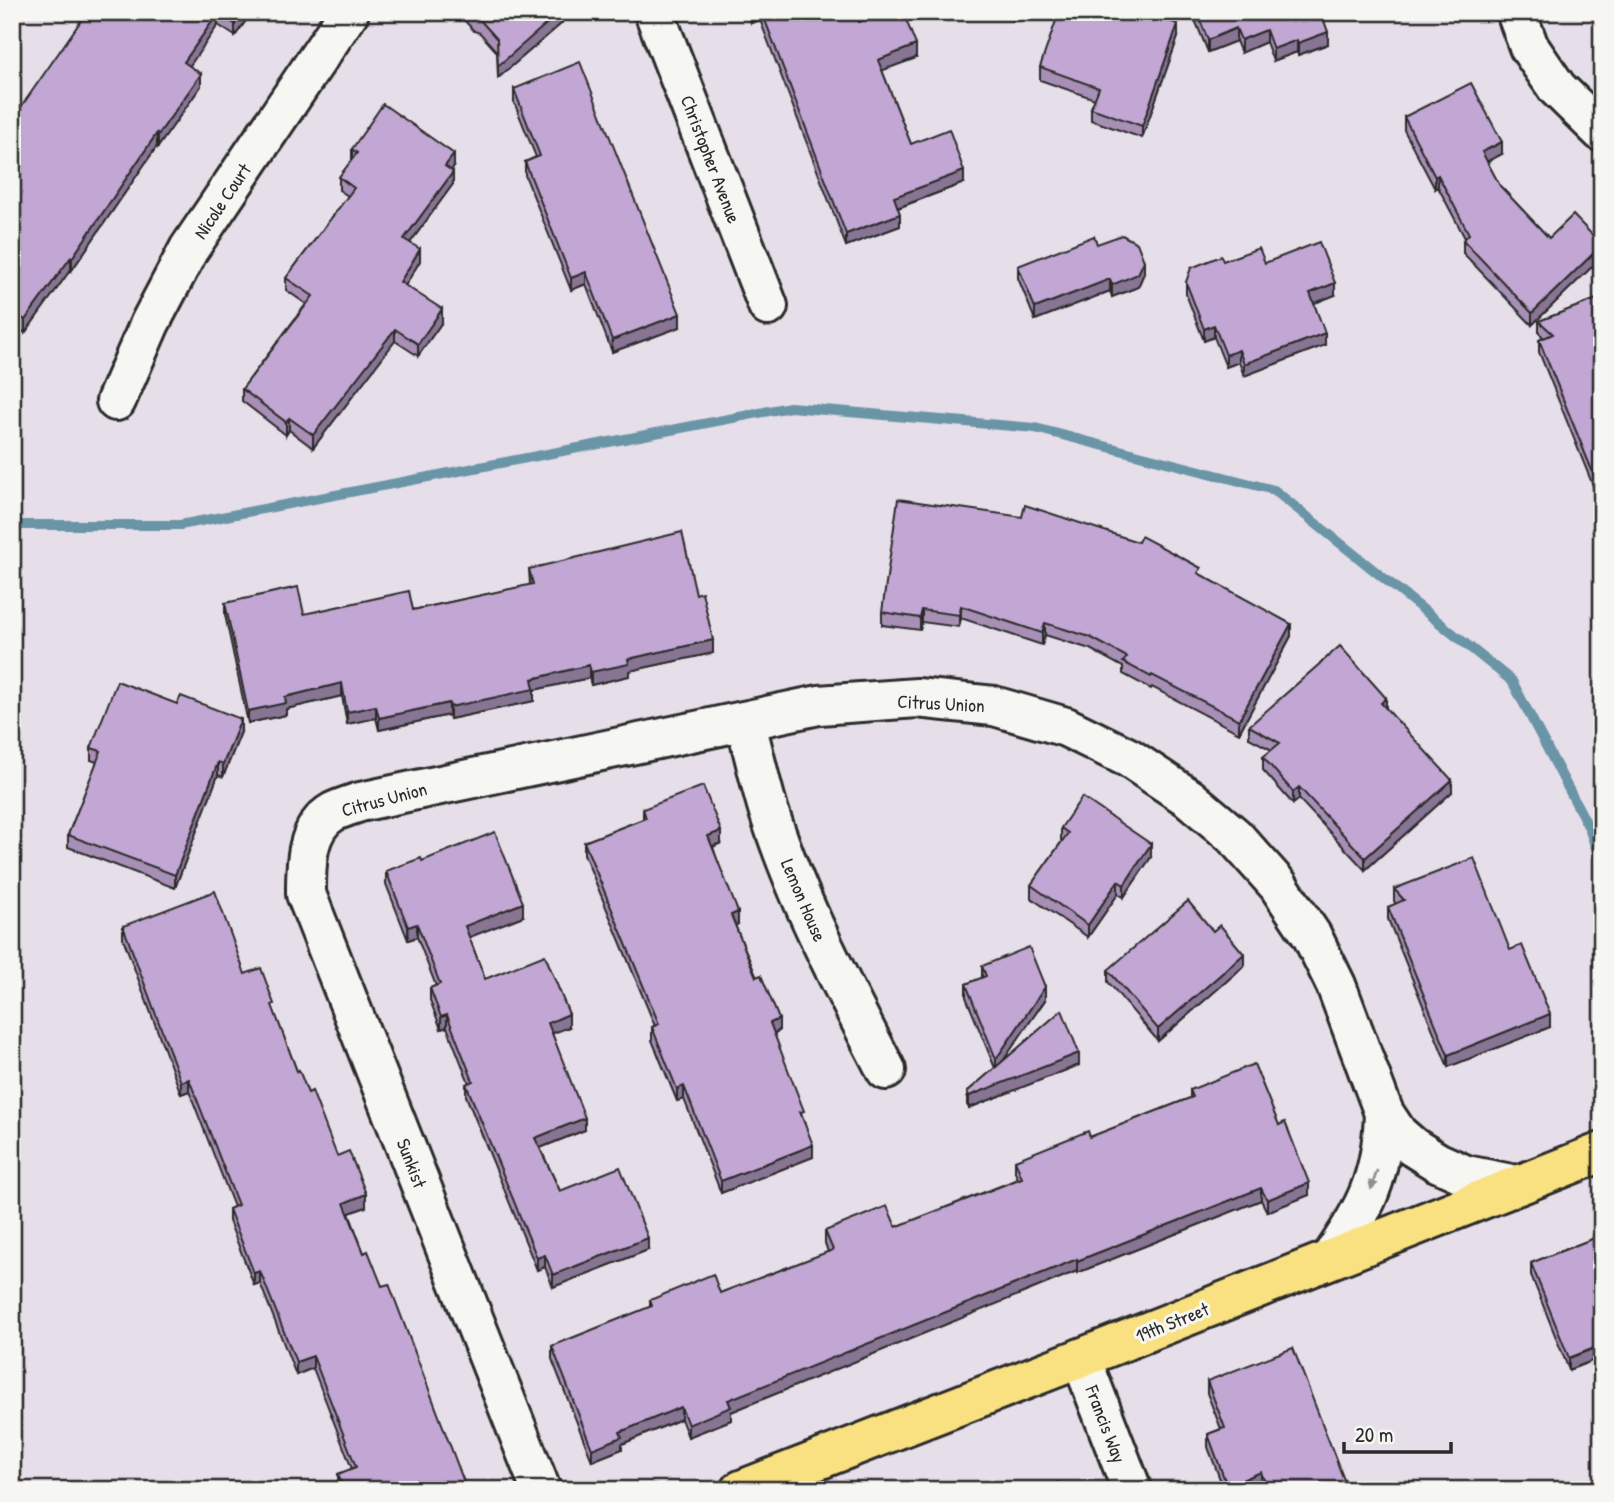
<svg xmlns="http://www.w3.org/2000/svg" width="1614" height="1502" viewBox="0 0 1614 1502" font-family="'Patrick Hand',sans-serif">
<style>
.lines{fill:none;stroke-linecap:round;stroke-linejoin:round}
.stream{stroke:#6b95a6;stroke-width:10}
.minor-casing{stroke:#2b2b2b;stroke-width:44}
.major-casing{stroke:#2b2b2b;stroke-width:44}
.minor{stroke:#f6f6f2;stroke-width:38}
.major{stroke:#f9e181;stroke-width:38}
.wall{fill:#a78fb5;stroke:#2b2b2b;stroke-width:2}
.shaded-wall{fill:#887494;stroke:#2b2b2b;stroke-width:2}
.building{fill:#c2a6d3;stroke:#2b2b2b;stroke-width:2}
.oneway{fill:#90908e}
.labels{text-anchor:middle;stroke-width:6;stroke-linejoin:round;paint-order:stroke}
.street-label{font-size:19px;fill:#2b2b2b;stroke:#f6f6f2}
</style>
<rect width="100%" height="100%" fill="#e6dee9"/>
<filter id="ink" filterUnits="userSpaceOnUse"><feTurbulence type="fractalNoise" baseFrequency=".0143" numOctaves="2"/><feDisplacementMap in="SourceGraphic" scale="14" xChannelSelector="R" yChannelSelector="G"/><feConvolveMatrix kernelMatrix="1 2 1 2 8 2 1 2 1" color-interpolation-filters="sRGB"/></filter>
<g filter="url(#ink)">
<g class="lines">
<path class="stream" d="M12 525H180L790 407 1035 428 1274 490 1512 681 1589 828 1602 866"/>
<g class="minor-casing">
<g id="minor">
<path d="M654 12 768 306"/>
<path d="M1516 12 1529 47 1557 88 1602 132"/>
<path d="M116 401 150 323 189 249 349 12"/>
<path d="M745 721C754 752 760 784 770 815 799 904 843 987 886 1070"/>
<path d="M1331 1258C1366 1208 1382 1176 1384 1113"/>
<path d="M1081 1358 1132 1490"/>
<path d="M541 1490 306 894C306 867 305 828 333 812 341 808 351 805 360 802L819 705 917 698 994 706 1066 727 1129 758 1189 798 1234 836 1278 885 1312 936 1336 985 1384 1113 1398 1134 1413 1147 1437 1162 1466 1175 1516 1185"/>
</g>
</g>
<g class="major-casing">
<path id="major" d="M741 1490 1081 1358 1602 1152"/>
</g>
<use href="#minor" class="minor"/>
<use href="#major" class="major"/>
</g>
<g class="wall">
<path d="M87 12H252L235 36 218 25 189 66 201 86 158 147 157 146 72 270 71 269 25 333 18 328 12 335Z"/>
<path d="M465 12H567L562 16V23L498 78 497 52 480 33 474 31 465 21Z"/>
<path d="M747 12H855L859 22 916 58 882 70 911 144 964 183 898 208 900 226 846 246 760 20 751 23Z"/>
<path d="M1193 12H1321L1328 44 1298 55 1297 52 1273 61 1266 42 1241 53 1236 41 1208 52 1193 15Z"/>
<path d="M1178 37 1142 138 1091 120V108L1095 99 1040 80V67Z"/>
<path d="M514 89 680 327 612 352 586 284 571 290 525 175V162L536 157 514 102Z"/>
<path d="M1404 117 1502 154 1487 162 1500 186 1549 238 1602 257 1532 325 1463 253V240L1465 238 1438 187 1435 189 1404 130Z"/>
<path d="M352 149 454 167 451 170 453 184 410 243 420 261 405 285 442 322 418 356 395 341 313 448 289 430 286 435 242 401V389L306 304 286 290V278L348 196 339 190V177L352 160Z"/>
<path d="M1097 244 1144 273 1138 287 1112 297 1110 291 1035 320 1018 278V266Z"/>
<path d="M1223 261 1265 263 1335 295 1314 303 1325 345 1244 376 1239 362 1226 367 1214 337 1204 341 1186 294V282Z"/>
<path d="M1602 297V508L1539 352V340L1544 338 1539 333V321Z"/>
<path d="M529 569 696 594 713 653 629 671V676L591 685 589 678 534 690V701L450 719 449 715 379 730 376 718 347 724 342 696 286 709V715L248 723 225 615V603L304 614 413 610 530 585Z"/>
<path d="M1201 575 1291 636 1239 733 1152 687 1151 689 1123 674V667L1090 649 1045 635 1042 645 961 618 959 627 922 622 920 630 882 625V612Z"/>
<path d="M1386 708 1452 792 1365 870 1299 799 1293 804 1263 770V757L1272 750 1249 738V726Z"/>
<path d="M241 732 223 777 218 775 175 888 68 847V835L97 762 91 760V748Z"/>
<path d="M643 809 721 843 713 847 738 924 735 925 779 1031 774 1033 804 1121 813 1157 721 1193 684 1099 677 1101 652 1040V1027L655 1026 584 854V842L643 819Z"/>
<path d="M1061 828 1151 857 1124 897 1118 894 1088 937 1031 898V885L1062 841 1061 840Z"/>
<path d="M422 861 523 916 469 937 485 979 569 1027 552 1033 585 1130 540 1148 560 1191 648 1250 553 1287 545 1267 537 1270 466 1096V1084L469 1083 447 1027 441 1029 430 1000V988L436 986 417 937 408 940 386 884V871Z"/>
<path d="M1394 889 1510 950 1550 1027 1448 1067 1388 919V907L1396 904 1394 901Z"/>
<path d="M123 926 245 974 274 1012 297 1071 337 1156 366 1207 349 1213 364 1253 382 1286 467 1490H339L338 1487V1474L352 1469 313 1368 296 1375 260 1283 254 1285 229 1221V1209L234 1207 189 1091 181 1094 123 938Z"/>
<path d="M1213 931 1244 966 1158 1041 1108 982V970Z"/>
<path d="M982 966 1045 1000 1002 1061 1079 1065 969 1108 967 1105V1092L995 1068 966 997V984L982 978Z"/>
<path d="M1190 1090 1279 1125 1309 1195 1267 1212 1261 1200 1077 1273V1271L731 1412V1420L688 1437 681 1419 622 1444V1449L592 1461 552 1359V1346L650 1307V1300L720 1293 828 1252 825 1243V1231L896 1227 1018 1179 1015 1172V1160L1090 1137 1190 1098Z"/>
<path d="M1602 1235 1569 1370 1531 1275V1263Z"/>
<path d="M1207 1381 1346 1485 1353 1490H1263L1261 1485 1248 1490H1224L1208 1447V1434L1221 1429 1207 1393Z"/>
</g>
<g class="shaded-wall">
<path d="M243 12H252L235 36V24Z"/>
<path d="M558 12H567L562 16V23L498 78V66Z"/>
<path d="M751 12H760V20L751 23Z"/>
<path d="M1013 12H1035L1013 21Z"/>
<path d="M218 13V25L184 74V62Z"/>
<path d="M1178 24V37L1142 138V126Z"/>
<path d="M1236 28V41L1208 52V40Z"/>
<path d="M1266 30V42L1241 53V40Z"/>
<path d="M1328 32V44L1298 55V43Z"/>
<path d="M1297 40V52L1273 61V49Z"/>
<path d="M916 45V58L878 72V60Z"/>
<path d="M201 74V86L158 147V135Z"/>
<path d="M157 133V146L72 270V258Z"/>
<path d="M1502 142V154L1482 164V152Z"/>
<path d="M454 154V167L445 178V166Z"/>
<path d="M964 171V183L894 209V197Z"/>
<path d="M453 172V184L404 251V239Z"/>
<path d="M1438 175V187L1435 189V177Z"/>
<path d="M900 214V226L846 246V234Z"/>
<path d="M1602 245V257L1532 325V313Z"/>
<path d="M420 249V261L400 294V282Z"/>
<path d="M71 257V269L25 333V320Z"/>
<path d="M1144 261V273L1138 287 1112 297V285Z"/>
<path d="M586 272V284L571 290V278Z"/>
<path d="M1110 279V291L1035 320V308Z"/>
<path d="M1335 283V295L1310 305V293Z"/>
<path d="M442 309V322L418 356V344Z"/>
<path d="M680 314V327L612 352V340Z"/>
<path d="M18 315V328L12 335V323Z"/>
<path d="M1214 325V337L1204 341V329Z"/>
<path d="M395 329V341L313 448V435Z"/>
<path d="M1325 333V345L1244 376V364Z"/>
<path d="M1239 350V362L1226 367V355Z"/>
<path d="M289 418V430L286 435V422Z"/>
<path d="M961 606V618L959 627V615Z"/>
<path d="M922 610V622L920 630V618Z"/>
<path d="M1045 623V635L1042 645V633Z"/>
<path d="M1291 624V636L1239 733V720Z"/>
<path d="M713 640V653L629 671V676L591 685V672L628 659Z"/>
<path d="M589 665V678L534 690V701L450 719V707L532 679Z"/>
<path d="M342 683V696L286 709V715L248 723V711L285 697Z"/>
<path d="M1386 698V710L1381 703Z"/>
<path d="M449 703V715L379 730V718Z"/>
<path d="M376 706V718L347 724V712Z"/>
<path d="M241 719V732L223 777V764Z"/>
<path d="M218 762V775L175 888V875Z"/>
<path d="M1452 780V792L1365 870V858Z"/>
<path d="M1299 787V799L1293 804V792Z"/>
<path d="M721 831V843L708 848V836Z"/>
<path d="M1151 844V857L1124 897V885Z"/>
<path d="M1118 881V894L1088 937V925Z"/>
<path d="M523 903V916L465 939V926Z"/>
<path d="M738 912V924L731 927V915Z"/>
<path d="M417 924V937L408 940V927Z"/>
<path d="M1244 954V966L1158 1041V1029Z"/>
<path d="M1045 987V1000L996 1071V1059Z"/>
<path d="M569 1014V1027L548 1035V1023Z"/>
<path d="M1550 1014V1027L1448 1067V1055Z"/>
<path d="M447 1015V1027L441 1029V1017Z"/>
<path d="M779 1019V1031L770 1035V1023Z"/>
<path d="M1079 1053V1065L969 1108V1096Z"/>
<path d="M189 1079V1091L181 1094V1082Z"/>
<path d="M684 1086V1099L677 1101V1089Z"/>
<path d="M585 1118V1130L535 1150V1138Z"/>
<path d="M813 1145V1157L721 1193V1181Z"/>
<path d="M1309 1183V1195L1267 1212V1200Z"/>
<path d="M1261 1188V1200L1077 1273V1261Z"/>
<path d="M366 1194V1207L344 1215V1203Z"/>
<path d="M648 1238V1250L553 1287V1275Z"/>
<path d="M545 1255V1267L537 1270V1258Z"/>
<path d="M1077 1259V1271L731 1412V1420L688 1437V1425L728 1400Z"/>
<path d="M260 1271V1283L254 1285V1273Z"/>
<path d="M1602 1345V1357L1569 1370V1358Z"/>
<path d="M313 1356V1368L296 1375V1362Z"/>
<path d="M681 1407V1419L622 1444V1449L592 1461V1449L620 1432Z"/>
<path d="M1261 1472V1485L1248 1490H1227V1486Z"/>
</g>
<g class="building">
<path d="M87 12H243L235 24 218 13 184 62 201 74 158 135 157 133 72 258 71 257 25 320 18 315 12 323V120Z"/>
<path d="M468 12H560L498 66 497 39 480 20 474 19Z"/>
<path d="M762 12H855L859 22 885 12H903L916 45 878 60 911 144 949 129 964 171 894 197 900 214 846 234Z"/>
<path d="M1059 12H1143L1178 24 1142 126 1091 108 1099 88 1040 67Z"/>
<path d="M1197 12H1321L1328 32 1298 43 1297 40 1273 49 1266 30 1241 40 1236 28 1208 40Z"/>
<path d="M580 62 680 314 612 340 586 272 571 278 525 162 540 156 514 89Z"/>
<path d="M1471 83 1502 142 1482 152 1500 186 1549 238 1573 215 1602 245 1532 313 1463 240 1469 234 1438 175 1435 177 1404 117Z"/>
<path d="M383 104 454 154 445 166 453 172 404 239 420 249 400 282 442 309 418 344 395 329 313 435 289 418 286 422 242 389 313 296 286 278 354 188 339 177 357 153 352 149Z"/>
<path d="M1122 235 1137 243 1144 261 1138 274 1112 285 1110 279 1035 308 1018 266 1094 236 1097 244Z"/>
<path d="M1319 242 1335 283 1310 293 1325 333 1244 364 1239 350 1226 355 1214 325 1204 329 1186 282 1191 268 1221 256 1223 261 1259 248 1265 263Z"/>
<path d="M1602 297V495L1539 340 1553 334 1539 321Z"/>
<path d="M898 499 1022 517 1025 505 1138 542 1141 536 1201 568 1198 573 1291 624 1239 720 1152 675 1151 677 1123 662 1127 657 1090 637 1045 623 1042 633 961 606 959 615 922 610 920 618 882 612Z"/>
<path d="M682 532 696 594 702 592 713 640 628 659 629 664 591 672 589 665 532 679 534 689 450 707 449 703 379 718 376 706 347 712 342 683 285 697 286 703 248 711 225 603 298 587 304 614 409 591 413 610 533 584 529 569Z"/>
<path d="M1340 646 1386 698 1381 703 1452 780 1365 858 1299 787 1293 792 1263 757 1280 743 1249 726Z"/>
<path d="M117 681 177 704 181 696 241 719 223 764 218 762 175 875 68 835 101 751 91 748Z"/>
<path d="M703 786 721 831 708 836 738 912 731 915 756 977 761 975 779 1019 770 1023 804 1111 800 1112 813 1145 721 1181 684 1086 677 1089 652 1027 659 1024 584 842 646 818 643 809Z"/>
<path d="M1082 797 1151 844 1124 885 1118 881 1088 925 1031 885 1068 833 1061 828Z"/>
<path d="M495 832 523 903 465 926 485 979 545 955 569 1014 548 1023 585 1118 535 1138 560 1191 620 1167 648 1238 553 1275 545 1255 537 1258 466 1084 473 1081 447 1015 441 1017 430 988 440 984 417 924 408 927 386 871 421 858 422 861Z"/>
<path d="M1474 858 1510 950 1522 945 1550 1014 1448 1055 1388 907 1404 900 1394 889Z"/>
<path d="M215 891 245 974 261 968 274 1004 272 1005 297 1071 299 1070 308 1093 312 1091 337 1156 349 1151 366 1194 344 1203 364 1253 368 1251 382 1286 389 1284 467 1490H344L338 1474 356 1467 313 1356 296 1362 260 1271 254 1273 229 1209 238 1205 189 1079 181 1082 123 926Z"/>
<path d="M1188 901 1213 931 1220 925 1244 954 1158 1029 1108 970Z"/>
<path d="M1029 947 1045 987 996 1059 966 984 986 976 982 966Z"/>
<path d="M1062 1010 1079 1053 969 1096 967 1092Z"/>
<path d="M1254 1064 1279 1125 1285 1122 1309 1183 1267 1200 1261 1188 1077 1261V1259L728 1400 731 1407 688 1425 681 1407 620 1432 622 1437 592 1449 552 1346 652 1306 650 1300 713 1274 720 1293 833 1250 825 1231 887 1206 896 1227 1022 1178 1015 1160 1088 1131 1090 1137 1193 1097 1190 1090Z"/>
<path d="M1602 1235V1345L1569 1358 1531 1263Z"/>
<path d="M1293 1348 1346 1485 1350 1483 1353 1490H1268L1261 1472 1227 1486 1208 1434 1225 1428 1207 1381Z"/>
<path d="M1059 1482 1062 1490H1039Z"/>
</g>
<defs><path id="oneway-solid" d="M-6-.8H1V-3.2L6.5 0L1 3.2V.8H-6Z" transform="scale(1.75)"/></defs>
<use class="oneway" href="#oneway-solid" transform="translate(1374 1180) rotate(108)"/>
</g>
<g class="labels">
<g class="street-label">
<text transform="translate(711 159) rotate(69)" y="7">Christopher Avenue</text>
<text transform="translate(222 201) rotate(-56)" y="7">Nicole Court</text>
<text transform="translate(941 703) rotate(3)" y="7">Citrus Union</text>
<text transform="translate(384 799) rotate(-15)" y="7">Citrus Union</text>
<text transform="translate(804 900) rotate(67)" y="7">Lemon House</text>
<text transform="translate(412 1163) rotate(69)" y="7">Sunkist</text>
<text transform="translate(1172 1322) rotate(-22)" y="7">19th Street</text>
<text transform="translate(1106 1424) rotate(69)" y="7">Francis Way</text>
</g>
</g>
<rect width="1614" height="1502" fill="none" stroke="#f6f6f2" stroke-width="42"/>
<rect x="21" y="21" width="1572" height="1460" fill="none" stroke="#2b2b2b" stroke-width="2.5" filter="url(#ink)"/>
<path d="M1344 1442v10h107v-10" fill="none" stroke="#2b2b2b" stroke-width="3.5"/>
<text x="1355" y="1442" font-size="21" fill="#2b2b2b" stroke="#f6f6f2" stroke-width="5" paint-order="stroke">20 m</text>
</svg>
